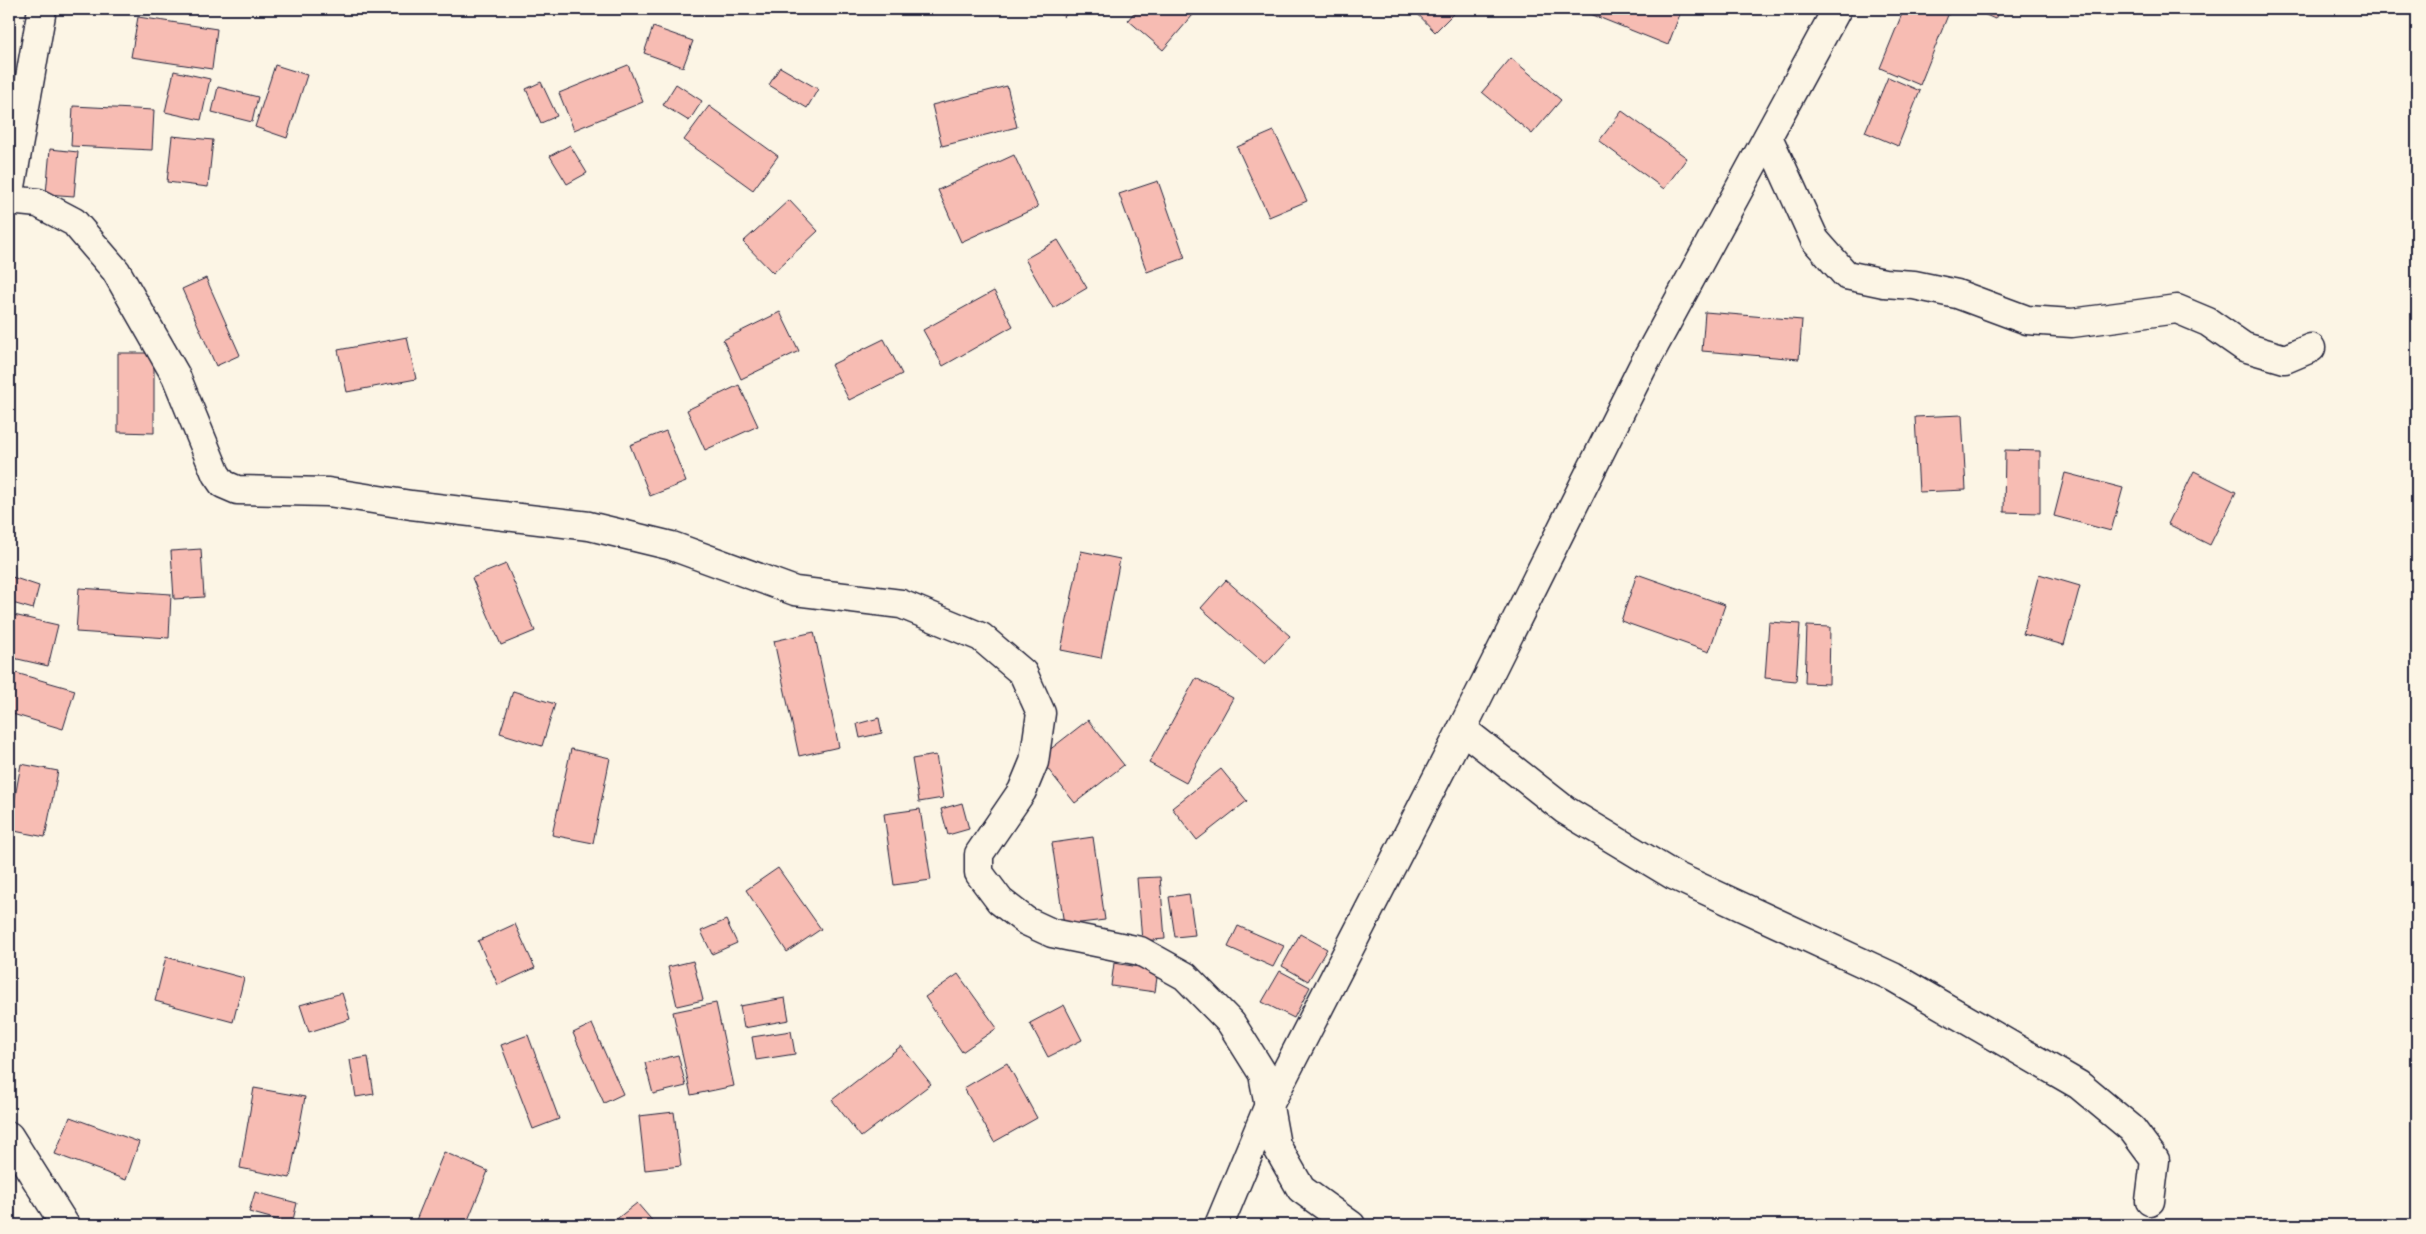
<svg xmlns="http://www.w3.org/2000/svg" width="2426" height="1234" viewBox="0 0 2426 1234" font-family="Itim,sans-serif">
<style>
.building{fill:#f7bcb3;stroke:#22223b}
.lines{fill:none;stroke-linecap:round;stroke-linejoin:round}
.street-casing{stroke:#22223b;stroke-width:31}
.street{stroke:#fcf5e5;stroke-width:28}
</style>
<rect width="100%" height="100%" fill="#fcf5e5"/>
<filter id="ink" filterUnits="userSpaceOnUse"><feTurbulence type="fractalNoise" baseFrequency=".02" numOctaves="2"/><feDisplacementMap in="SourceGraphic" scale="10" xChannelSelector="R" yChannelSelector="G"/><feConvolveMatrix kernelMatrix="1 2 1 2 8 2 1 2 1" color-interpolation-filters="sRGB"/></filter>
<g filter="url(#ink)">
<g class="building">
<path d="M1055 9H1072L1064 17Z"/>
<path d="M1137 9H1198L1163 50 1128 20Z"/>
<path d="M1413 9H1458L1435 32Z"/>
<path d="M1590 9H1682L1668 45 1588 13Z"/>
<path d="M1904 9 1950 10 1920 85 1880 68Z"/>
<path d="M1972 9H2000L1995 19Z"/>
<path d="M138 17 217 29 212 69 131 57Z"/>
<path d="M653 27 693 41 683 67 644 53Z"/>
<path d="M1511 58 1561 100 1532 134 1482 92Z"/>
<path d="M275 65 307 75 287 138 255 127Z"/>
<path d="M628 65 643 102 574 130 559 93Z"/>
<path d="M780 67 818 89 807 108 769 85Z"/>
<path d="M174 71 210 79 201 120 165 112Z"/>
<path d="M1888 77 1920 91 1898 146 1865 132Z"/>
<path d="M541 82 557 116 541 123 526 89Z"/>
<path d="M676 84 702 101 689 121 663 105Z"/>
<path d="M1007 86 1017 127 942 146 932 105Z"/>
<path d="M218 87 258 97 252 122 212 112Z"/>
<path d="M73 106 154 110 152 150 71 146Z"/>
<path d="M709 106 778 156 753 190 684 140Z"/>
<path d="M1622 111 1687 158 1664 189 1599 141Z"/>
<path d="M1274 131 1307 201 1269 217 1237 147Z"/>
<path d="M172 136 213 140 208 187 167 182Z"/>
<path d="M570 145 587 173 567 184 550 156Z"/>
<path d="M50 149 78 152 74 196 46 194Z"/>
<path d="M1014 155 1038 207 961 242 938 190Z"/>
<path d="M1158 181 1185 258 1147 272 1119 194Z"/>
<path d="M789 200 818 231 773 273 743 242Z"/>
<path d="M1058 240 1087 288 1053 308 1025 259Z"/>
<path d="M206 278 240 355 216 366 182 289Z"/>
<path d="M994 291 1013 326 943 366 923 330Z"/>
<path d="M780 312 799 351 741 379 723 340Z"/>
<path d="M1705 312 1802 320 1799 359 1702 351Z"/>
<path d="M407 337 416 379 347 392 338 350Z"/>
<path d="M884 339 902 374 849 400 831 365Z"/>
<path d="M118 353H154V433L118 432Z"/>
<path d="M739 385 758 426 705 450 687 410Z"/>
<path d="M1962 415 1966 490 1919 492 1915 417Z"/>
<path d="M666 431 686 482 650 496 630 445Z"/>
<path d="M2005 450 2040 451V513L2004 512Z"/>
<path d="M2194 471 2236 492 2210 545 2168 524Z"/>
<path d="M2065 473 2123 488 2111 531 2054 516Z"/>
<path d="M201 549 204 597 174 599 171 551Z"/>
<path d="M1081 551 1120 559 1101 658 1061 650Z"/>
<path d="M506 564 535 631 501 645 472 578Z"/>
<path d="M1637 574 1725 605 1709 652 1621 621Z"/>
<path d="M2039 574 2080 586 2064 645 2023 634Z"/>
<path d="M9 576 39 586 33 609 9 602Z"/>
<path d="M1226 580 1290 636 1265 664 1201 608Z"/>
<path d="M79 588 171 594 169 638 76 632Z"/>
<path d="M9 614 58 625 48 666 9 657Z"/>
<path d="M1769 622 1800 624 1796 681 1765 678Z"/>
<path d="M1807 626 1830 627 1829 684 1805 683Z"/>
<path d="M814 632 839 747 799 756 774 641Z"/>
<path d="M9 671 75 690 63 729 9 713Z"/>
<path d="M1196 678 1233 698 1186 783 1149 763Z"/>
<path d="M513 691 555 704 542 746 500 733Z"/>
<path d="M879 718 882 733 860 738 857 724Z"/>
<path d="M1088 720 1124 765 1075 803 1039 758Z"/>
<path d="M571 749 610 758 593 843 552 835Z"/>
<path d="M936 755 943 798 919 802 912 759Z"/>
<path d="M21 764 58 771 45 837 9 830Z"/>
<path d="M1221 769 1247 801 1197 840 1172 808Z"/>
<path d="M962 803 969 829 948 835 941 809Z"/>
<path d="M920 809 931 880 894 885 884 814Z"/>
<path d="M1093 837 1105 920 1064 925 1052 843Z"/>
<path d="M778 868 821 929 787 952 746 890Z"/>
<path d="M1160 877 1165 939 1142 941 1137 878Z"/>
<path d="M1189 894 1195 935 1175 937 1169 897Z"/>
<path d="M726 920 737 943 712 954 701 931Z"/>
<path d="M515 924 535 968 498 985 478 941Z"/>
<path d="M1238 926 1284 946 1273 967 1228 947Z"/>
<path d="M1300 934 1327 949 1308 981 1282 966Z"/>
<path d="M166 957 244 978 233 1022 155 1001Z"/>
<path d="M693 961 703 1000 677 1006 668 967Z"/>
<path d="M1114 963 1158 970 1155 992 1111 986Z"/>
<path d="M1280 971 1310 987 1294 1018 1262 1002Z"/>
<path d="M958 974 997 1028 962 1052 925 997Z"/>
<path d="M342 993 350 1019 309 1032 300 1005Z"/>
<path d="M785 998 789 1020 744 1028 740 1006Z"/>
<path d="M716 1003 734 1086 691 1095 673 1012Z"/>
<path d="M1064 1005 1082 1040 1048 1057 1030 1023Z"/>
<path d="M592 1024 623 1094 604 1103 573 1033Z"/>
<path d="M791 1031 795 1054 756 1060 752 1037Z"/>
<path d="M528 1035 559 1119 533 1129 501 1045Z"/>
<path d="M901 1046 931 1084 861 1137 832 1100Z"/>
<path d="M678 1055 686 1086 653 1094 645 1063Z"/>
<path d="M368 1057 374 1094 356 1097 350 1060Z"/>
<path d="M1007 1063 1037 1118 994 1142 964 1088Z"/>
<path d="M254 1088 305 1097 290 1178 240 1168Z"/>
<path d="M674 1112 681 1166 645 1170 639 1116Z"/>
<path d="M70 1117 139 1142 126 1180 55 1154Z"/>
<path d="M444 1152 488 1171 466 1225H414Z"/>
<path d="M255 1192 297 1203 292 1224 249 1212Z"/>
<path d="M637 1203 656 1225H609Z"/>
<path d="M12 1216 21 1225H9V1219Z"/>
</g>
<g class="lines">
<g class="street-casing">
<g id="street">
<path d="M1768 137 1815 240 1846 275 1884 283 1914 285 1957 294 2027 320 2072 323 2177 309 2208 322 2244 347 2285 359 2311 348"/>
<path d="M9 198 42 9"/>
<path d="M9 200 38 203 74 222 116 271 176 376 216 474 223 484 237 490 328 492 411 505 589 526 672 546 795 591 901 604 981 637 1023 673 1041 713 1034 762 1022 791 979 854V873L1000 901 1026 921 1052 933 1140 951 1185 976 1231 1023 1263 1074 1276 1145 1301 1189 1351 1225"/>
<path d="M1462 729 1565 810 1673 875 1893 977 2079 1085 2132 1129 2155 1160 2150 1201"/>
<path d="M9 1136 65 1225"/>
<path d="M1219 1225 1269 1105 1462 729 1642 368 1837 9"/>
</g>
</g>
<use href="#street" class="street"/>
</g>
</g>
<rect width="2426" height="1234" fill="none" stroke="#fcf5e5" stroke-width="30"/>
<rect x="15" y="15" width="2396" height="1204" fill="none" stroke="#22223b" stroke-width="2" filter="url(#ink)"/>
</svg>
